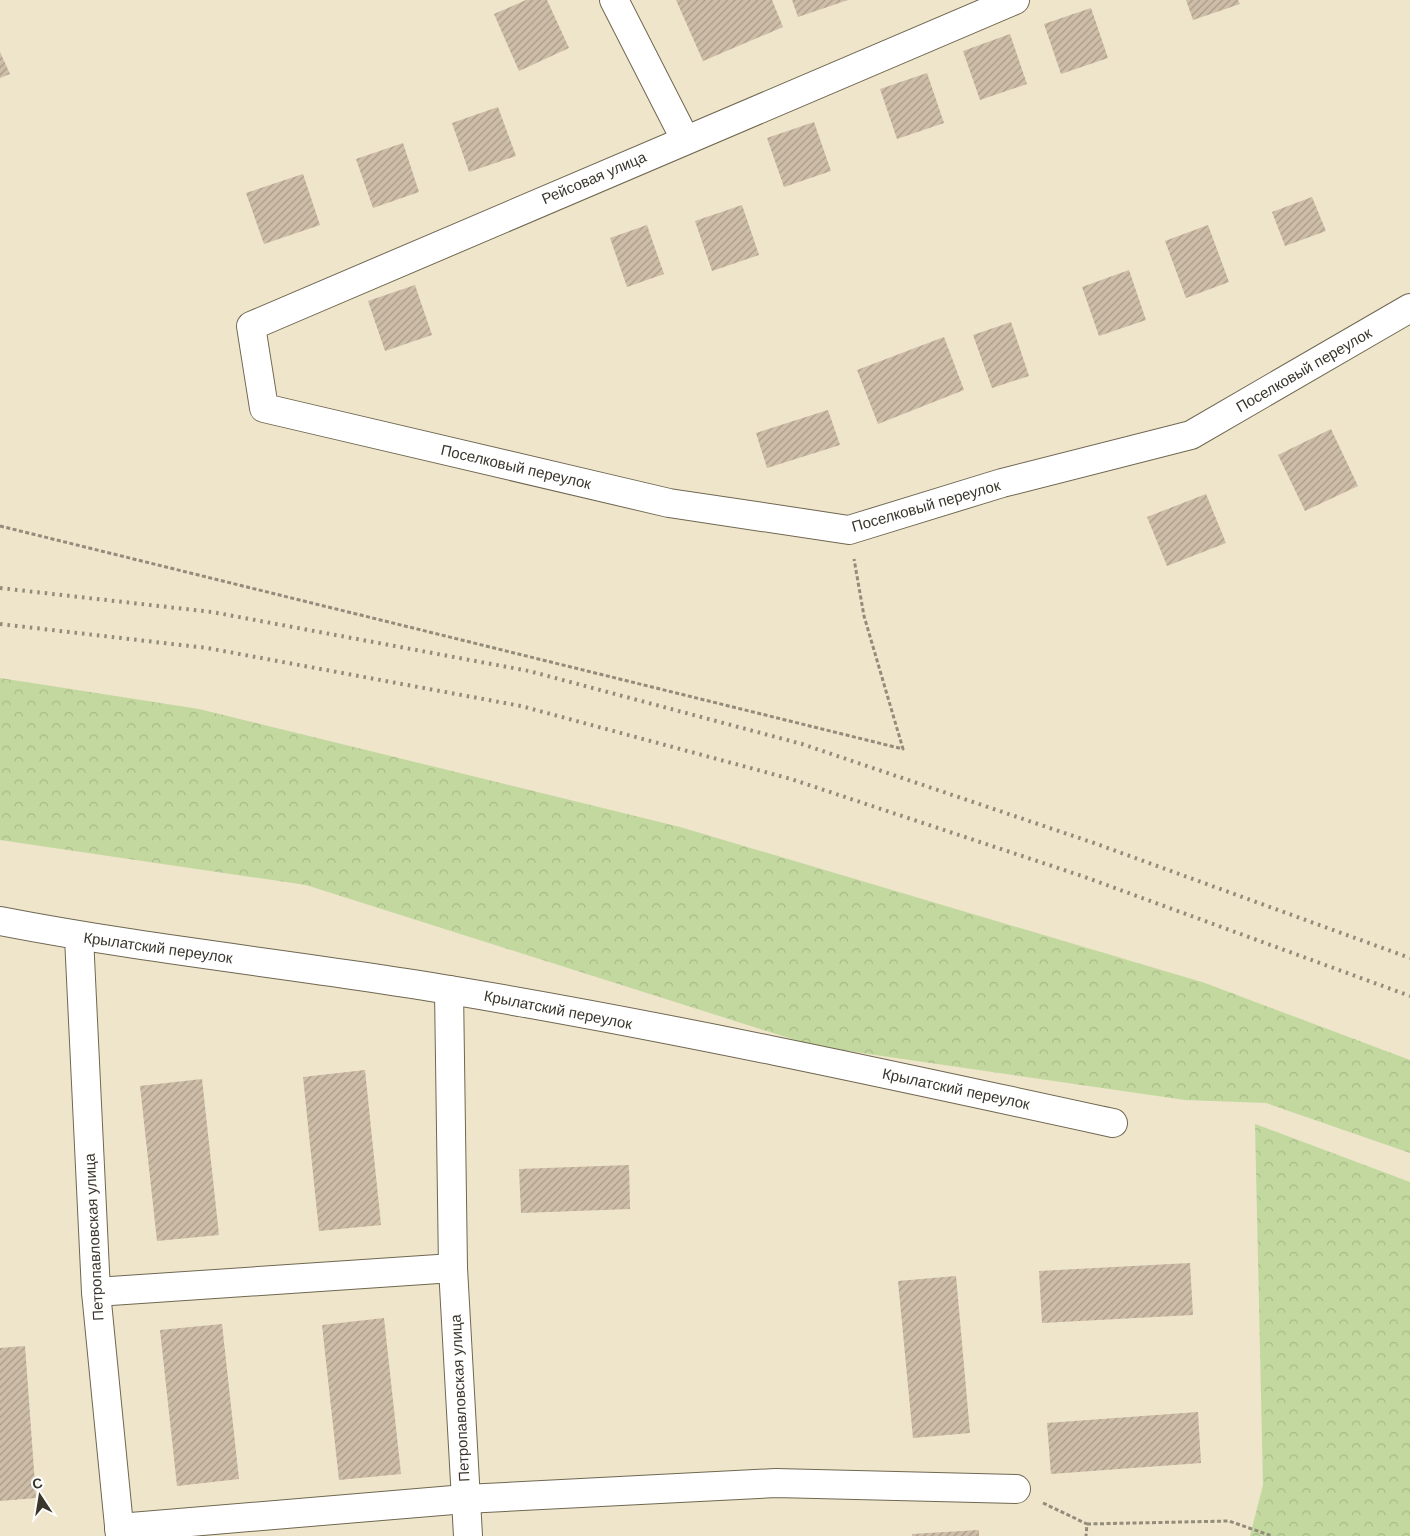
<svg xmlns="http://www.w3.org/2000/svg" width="1410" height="1536" viewBox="0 0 1410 1536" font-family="Arial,sans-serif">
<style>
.forest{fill:url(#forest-crowns)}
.building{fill:url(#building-hatch)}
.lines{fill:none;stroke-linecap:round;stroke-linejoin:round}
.street-casing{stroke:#706751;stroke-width:30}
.path{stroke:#938c7a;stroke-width:3;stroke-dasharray:4 2.5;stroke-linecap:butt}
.street{stroke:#fff;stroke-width:28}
.rail{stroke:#928c7a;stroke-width:4;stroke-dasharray:2.5 5;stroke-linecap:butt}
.labels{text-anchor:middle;stroke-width:4.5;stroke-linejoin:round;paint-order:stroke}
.street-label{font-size:15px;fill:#3a362c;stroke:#fff}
</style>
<defs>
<pattern id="forest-crowns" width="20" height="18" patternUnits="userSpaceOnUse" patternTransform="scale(1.25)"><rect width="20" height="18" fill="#c3d89f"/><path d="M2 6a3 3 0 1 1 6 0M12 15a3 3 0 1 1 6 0" fill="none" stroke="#a8ba89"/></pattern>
<pattern id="building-hatch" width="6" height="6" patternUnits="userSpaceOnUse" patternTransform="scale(1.25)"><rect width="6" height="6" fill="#cebda7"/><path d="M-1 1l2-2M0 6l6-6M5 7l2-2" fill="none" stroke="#a89a88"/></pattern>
</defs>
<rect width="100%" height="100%" fill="#eee5cb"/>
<g class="forest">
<path d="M0 678 199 709 680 827 1205 983 1410 1060V1153L1266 1103 1185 1100 814 1046 306 885 0 840Z"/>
<path d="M1255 1124 1410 1182V1536H1250L1263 1485Z"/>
</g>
<g class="building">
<path d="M526 0H547L569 48 519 71 494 14Z"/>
<path d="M676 0H772L783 27 703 61Z"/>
<path d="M792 0H848L798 17Z"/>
<path d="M1186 0H1238L1240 4 1193 20Z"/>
<path d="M1091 8 1108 58 1061 74 1044 24Z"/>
<path d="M1010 34 1027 84 980 100 963 51Z"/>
<path d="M0 52 10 74 0 78Z"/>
<path d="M927 73 944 123 897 139 880 89Z"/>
<path d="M498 107 516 156 469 172 452 123Z"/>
<path d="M814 122 831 171 784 187 767 138Z"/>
<path d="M403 143 419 192 373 208 356 159Z"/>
<path d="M303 174 320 225 264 244 246 193Z"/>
<path d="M1312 197 1326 231 1285 246 1272 212Z"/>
<path d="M742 205 759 255 712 271 695 221Z"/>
<path d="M647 225 664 274 627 287 610 238Z"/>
<path d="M1208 225 1229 282 1186 298 1165 241Z"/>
<path d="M1129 270 1146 320 1099 336 1082 287Z"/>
<path d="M415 285 432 335 385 351 368 301Z"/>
<path d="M1011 322 1029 376 992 388 973 335Z"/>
<path d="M944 337 964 390 878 424 857 370Z"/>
<path d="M828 410 840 445 767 468 756 433Z"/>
<path d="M1331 429 1358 486 1305 511 1278 455Z"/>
<path d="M1206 494 1226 543 1167 566 1147 517Z"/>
<path d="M365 1070 381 1225 319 1231 303 1077Z"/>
<path d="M202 1079 219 1235 157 1241 140 1086Z"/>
<path d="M629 1165 630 1209 521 1213 519 1169Z"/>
<path d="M1190 1263 1193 1315 1042 1323 1039 1271Z"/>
<path d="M956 1276 970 1433 913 1438 898 1281Z"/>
<path d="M384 1318 401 1474 339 1480 322 1325Z"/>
<path d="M222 1324 239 1479 177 1486 160 1330Z"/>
<path d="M25 1346 36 1498 0 1501V1348Z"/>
<path d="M1198 1412 1201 1463 1051 1474 1047 1423Z"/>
<path d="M979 1530V1536H912V1534Z"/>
</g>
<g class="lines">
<g class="street-casing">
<g id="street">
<path d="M614 0 685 139"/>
<path d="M1015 0 251 326 264 408 669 503 849 530 1002 483 1191 435 1410 308"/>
<path d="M0 921C149 950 300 965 450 990 672 1027 892 1075 1113 1123"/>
<path d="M79 937 96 1292 120 1536"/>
<path d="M449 990 453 1268 468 1536"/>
<path d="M96 1292 453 1268"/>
<path d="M119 1528 465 1499 776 1483 1016 1489"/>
</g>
</g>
<g class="path">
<path d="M0 526 903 749 864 616 854 559"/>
<path d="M1043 1503 1087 1524 1086 1536"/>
<path d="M1087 1524 1229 1521 1272 1536"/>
</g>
<use href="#street" class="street"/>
<g class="rail">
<path d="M0 588 212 612 529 671 802 744 1094 843 1410 958"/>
<path d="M0 624 207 648 521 706 791 779 1082 876 1410 996"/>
</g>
</g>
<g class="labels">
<g class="street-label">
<text transform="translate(594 178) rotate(-23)" y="5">Рейсовая улица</text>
<text transform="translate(1304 370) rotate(-30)" y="5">Поселковый переулок</text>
<text transform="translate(516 467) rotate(13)" y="5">Поселковый переулок</text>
<text transform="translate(926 506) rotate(-16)" y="5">Поселковый переулок</text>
<text transform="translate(158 948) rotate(8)" y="5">Крылатский переулок</text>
<text transform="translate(558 1010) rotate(11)" y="5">Крылатский переулок</text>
<text transform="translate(956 1089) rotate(12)" y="5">Крылатский переулок</text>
<text transform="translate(94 1237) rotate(-93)" y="5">Петропавловская улица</text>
<text transform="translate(460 1398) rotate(-93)" y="5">Петропавловская улица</text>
</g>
</g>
<g transform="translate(40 1496) rotate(348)" stroke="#ffffff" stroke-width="4" paint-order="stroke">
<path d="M0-4L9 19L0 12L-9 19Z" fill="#3a362c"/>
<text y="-8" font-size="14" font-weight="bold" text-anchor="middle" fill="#3a362c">С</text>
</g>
</svg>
